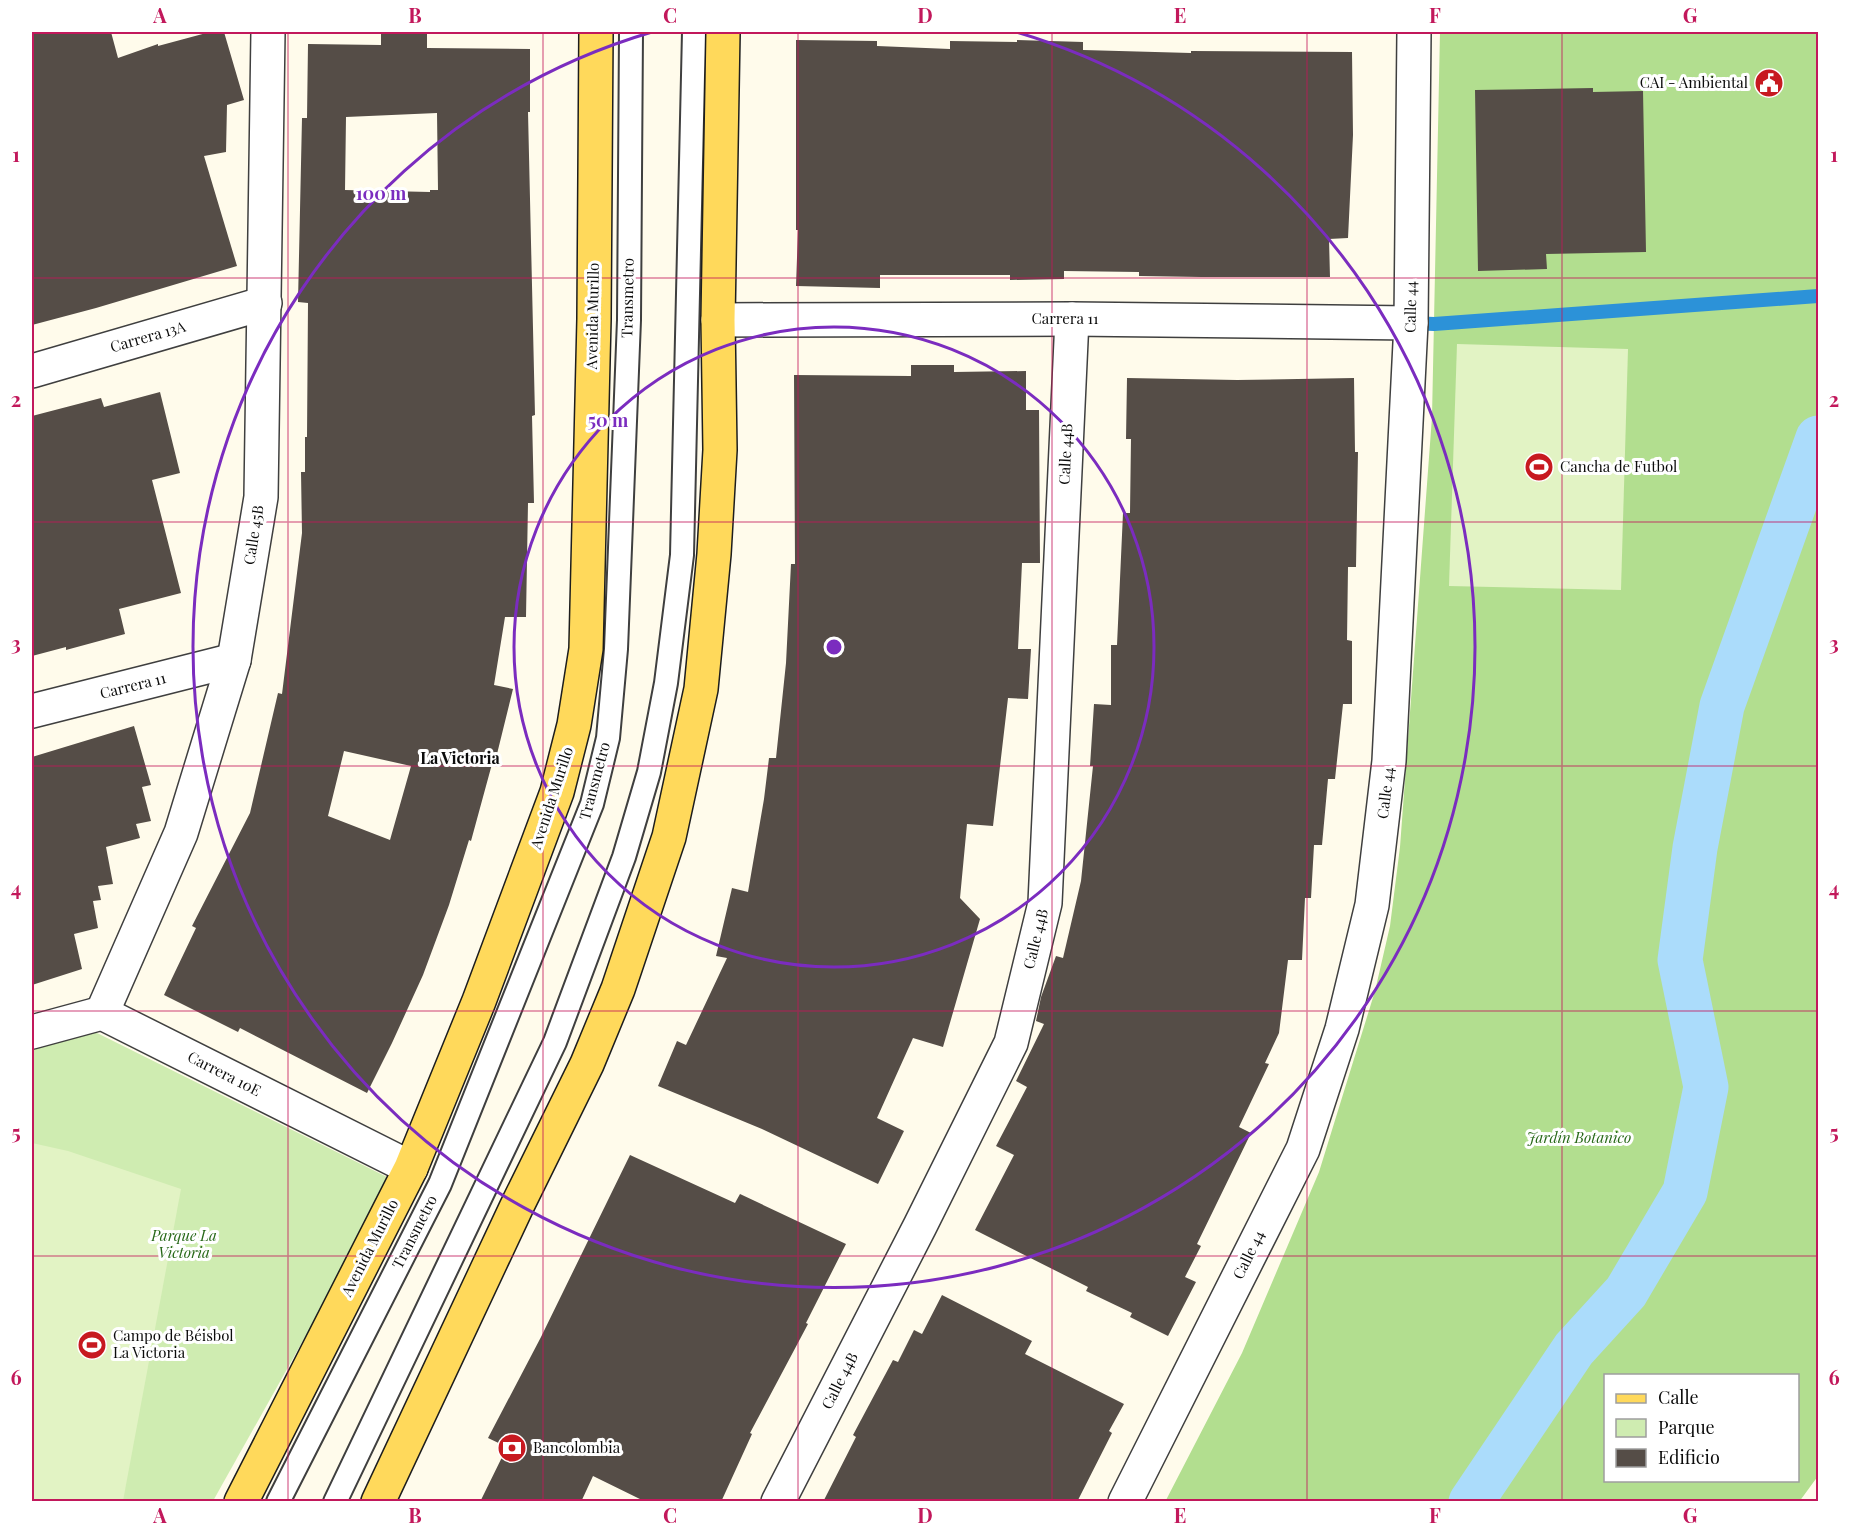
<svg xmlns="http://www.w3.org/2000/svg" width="1850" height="1533" viewBox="0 0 1850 1533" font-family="'Playfair Display',serif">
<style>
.green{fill:#cfecb1}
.forest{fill:#b2de8f;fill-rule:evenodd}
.pitch{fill:#e2f3c4}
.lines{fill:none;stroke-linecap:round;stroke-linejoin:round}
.stream{stroke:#2c92d8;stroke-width:14}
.canal{stroke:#abdcfb;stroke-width:45}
.building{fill:#554d47;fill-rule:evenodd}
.lane-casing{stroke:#3f3f3f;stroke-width:26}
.street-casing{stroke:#3f3f3f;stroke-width:36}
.primary-casing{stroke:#1d1d1d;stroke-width:36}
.lane{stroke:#fff;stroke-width:22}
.street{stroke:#fff;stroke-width:33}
.primary{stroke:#ffd95b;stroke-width:33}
.grid{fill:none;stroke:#c2185b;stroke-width:1.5;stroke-opacity:0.55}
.ring{fill:none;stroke:#7b2cbf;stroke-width:3}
.labels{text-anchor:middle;stroke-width:6;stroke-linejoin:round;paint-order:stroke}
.poi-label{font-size:15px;fill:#0c0c0c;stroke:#fff;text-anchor:start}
.street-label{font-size:15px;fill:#0c0c0c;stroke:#fff}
.park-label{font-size:15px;font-style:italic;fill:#276818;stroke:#fff}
.neighbourhood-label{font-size:16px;font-weight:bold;fill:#0c0c0c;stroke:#fff}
.centre{fill:#7b2cbf;stroke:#fff;stroke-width:3}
.ring-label{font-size:18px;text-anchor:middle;font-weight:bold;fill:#7b2cbf;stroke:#fff;stroke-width:6;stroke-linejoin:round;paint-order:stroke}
.neatline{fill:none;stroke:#c2185b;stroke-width:2}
.grid-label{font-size:20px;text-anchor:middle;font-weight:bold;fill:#c2185b}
</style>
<rect width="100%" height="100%" fill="#fffbeb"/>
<path class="green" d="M93 1031 393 1180 213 1501 32 1502V1048Z"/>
<path class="forest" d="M1440 32H1818V1476L1799 1502H1165L1242 1353 1319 1172 1375 991 1390 926 1400 847 1432 417ZM1606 1376H1798V1480H1606Z"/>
<g class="pitch">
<path d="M1457 344 1628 349 1621 590 1449 586Z"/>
<path d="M32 1143 68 1151 181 1189 123 1501H32Z"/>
</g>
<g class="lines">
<path class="stream" d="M1411 323 1434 324 1818 296"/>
<path class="canal" d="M1471 1502 1574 1349 1626 1292 1685 1192 1706 1087 1680 960 1695 848 1722 706 1818 438"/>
</g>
<g class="building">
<path d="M32 32H111L118 58 158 44V46L210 32H224L244 100 227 105 226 152 204 156 237 266 96 308 32 325Z"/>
<path d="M427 33V48L530 49V112H528L535 415 532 416 534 503H528L526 617H505L494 685 513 689 497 754 495 753 471 841 469 840 449 905 423 975 392 1043 367 1093 240 1028 238 1032 164 995 196 928 192 926 250 813 278 693 282 694 302 533 301 472H305V437H307L308 303 298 302 302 118H307L308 44 381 45V34ZM437 113 438 190H430V192L345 190 346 117ZM344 751 411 766 390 840 328 816Z"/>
<path d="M796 40 877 41V46L950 49V41L1017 42V40L1083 42V50L1191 53V51L1352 52 1353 135 1348 238 1329 239 1330 277H1201L1139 276V272L1064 271V279L1010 280V275H880V288L796 286 798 230H796Z"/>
<path d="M1593 88V92L1643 91 1646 252 1546 254 1547 269 1478 271 1475 90Z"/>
<path d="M911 365H954V372L1026 371V410H1039L1040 563H1022L1018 649H1031L1028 699 1008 698 993 826 967 824 960 898 980 919 943 1047 913 1038 877 1118 904 1131 878 1184 762 1129 658 1086 677 1041 686 1045 727 958 716 956 732 888 748 892 764 799 769 758H776L786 663 791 564H795L794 375 911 376Z"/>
<path d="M1127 378 1237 380 1354 378 1355 452H1358L1356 567H1348L1347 640 1352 641V704H1343L1335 779H1328L1322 845H1314L1311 898H1305L1302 960H1288L1279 1033 1265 1063 1269 1064 1239 1127 1251 1133 1197 1244 1201 1246 1185 1277 1196 1282 1168 1336 1130 1317 1132 1313 1086 1291 1088 1287 975 1230 1014 1155 996 1146 1027 1087 1016 1081 1044 1024 1036 1021 1041 997 1056 956 1063 958 1081 881 1093 766H1090L1094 704 1111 705V645H1117L1123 513H1130L1131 439H1126Z"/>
<path d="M160 392 180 473 152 480 181 593 119 609 125 634 66 650V647L32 656V416L101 398 104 407Z"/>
<path d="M134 726 151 785 142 787 151 821 136 824 140 838 106 847 113 884 98 886 101 900 93 901 98 928 74 934 82 969 32 985V757Z"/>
<path d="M630 1155 735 1203 740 1194 846 1244 806 1323 808 1324 750 1433 752 1434 721 1502H646L593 1476 581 1502H480L507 1447 488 1438 541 1337Z"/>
<path d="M942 1295 1032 1341 1025 1354 1124 1404 1109 1431 1112 1433 1077 1502H823L856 1437 853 1435 893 1360 898 1362 914 1330 922 1334Z"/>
</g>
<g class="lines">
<g class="lane-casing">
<g id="lane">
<path d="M278 1502 440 1184 592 804 608 738 616 649 629 320 631 32"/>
<path d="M335 1502 555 1042 624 857 649 772 666 683 682 555 694 32"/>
</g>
</g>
<g class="street-casing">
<g id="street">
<path d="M718 320 1072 319 1411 323"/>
<path d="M32 371 265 303"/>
<path d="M32 711 234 660"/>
<path d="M102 1013 181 833 234 660 261 497 268 32"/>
<path d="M32 1032 102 1013 411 1168"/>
<path d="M778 1502 920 1226 1011 1043 1045 903 1072 319"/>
<path d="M1125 1502 1303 1149 1342 1029 1372 905 1389 761 1411 323 1414 32"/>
</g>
</g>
<g class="primary-casing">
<g id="primary">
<path d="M241 1502 411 1168 479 1001 557 792 574 725 586 649 594 319 596 32"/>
<path d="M378 1502 516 1208 587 1064 618 989 669 837 701 689 714 554 720 450 718 320 723 32"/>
</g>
</g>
<use href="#lane" class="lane"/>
<use href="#street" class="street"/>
<use href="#primary" class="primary"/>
</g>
<path class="grid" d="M288 32V1502M543 32V1502M798 32V1502M1052 32V1502M1307 32V1502M1562 32V1502M32 278H1818M32 522H1818M32 766H1818M32 1011H1818M32 1256H1818"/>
<g class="ring">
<circle cx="834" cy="647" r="320"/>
<path d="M1016 32A641 641 0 1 1 652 32"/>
</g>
<defs>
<g id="civic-disc" transform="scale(1.5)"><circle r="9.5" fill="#c71920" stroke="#fff"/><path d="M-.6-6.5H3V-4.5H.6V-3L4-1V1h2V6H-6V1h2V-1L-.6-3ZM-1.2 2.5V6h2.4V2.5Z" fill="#fff"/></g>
<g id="stadium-disc" transform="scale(1.5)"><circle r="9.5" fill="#c71920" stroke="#fff"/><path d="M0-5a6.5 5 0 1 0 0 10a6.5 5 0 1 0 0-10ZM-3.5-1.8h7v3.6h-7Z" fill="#fff"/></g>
<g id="bank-disc" transform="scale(1.5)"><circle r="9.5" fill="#c71920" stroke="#fff"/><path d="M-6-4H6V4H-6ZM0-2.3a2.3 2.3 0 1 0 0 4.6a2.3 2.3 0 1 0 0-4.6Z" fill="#fff"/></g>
</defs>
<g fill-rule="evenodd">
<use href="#civic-disc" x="1769" y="83"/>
<use href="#stadium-disc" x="1539" y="467"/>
<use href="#stadium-disc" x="92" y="1345"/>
<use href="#bank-disc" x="512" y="1448"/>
</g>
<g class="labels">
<g class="poi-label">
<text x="1748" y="88" text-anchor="end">CAI - Ambiental</text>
<text x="1560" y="472">Cancha de Futbol</text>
<text x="113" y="1341">Campo de Béisbol<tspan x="113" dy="17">La Victoria</tspan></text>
<text x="533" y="1453">Bancolombia</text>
</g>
<g class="street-label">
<text transform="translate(628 298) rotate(-89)" y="5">Transmetro</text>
<text transform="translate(1411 307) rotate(-89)" y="5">Calle 44</text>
<text transform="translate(593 316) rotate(-89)" y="5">Avenida Murillo</text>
<text x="1065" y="324">Carrera 11</text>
<text transform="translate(148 337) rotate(-16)" y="5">Carrera 13A</text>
<text transform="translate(1066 454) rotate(-87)" y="5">Calle 44B</text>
<text transform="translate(254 535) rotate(-81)" y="5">Calle 45B</text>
<text transform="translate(133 686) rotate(-14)" y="5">Carrera 11</text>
<text transform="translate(595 781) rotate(-75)" y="5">Transmetro</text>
<text transform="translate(1386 793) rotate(-83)" y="5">Calle 44</text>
<text transform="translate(552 798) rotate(-72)" y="5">Avenida Murillo</text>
<text transform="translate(1036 939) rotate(-76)" y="5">Calle 44B</text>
<text transform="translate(224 1074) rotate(27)" y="5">Carrera 10E</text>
<text transform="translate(415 1232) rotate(-63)" y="5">Transmetro</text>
<text transform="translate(370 1248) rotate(-63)" y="5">Avenida Murillo</text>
<text transform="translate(1249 1255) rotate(-64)" y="5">Calle 44</text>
<text transform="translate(840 1381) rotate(-63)" y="5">Calle 44B</text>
</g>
<g class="park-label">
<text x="1579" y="1143">Jardín Botanico</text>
<text x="184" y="1241">Parque La<tspan x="184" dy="17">Victoria</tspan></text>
</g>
<g class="neighbourhood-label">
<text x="460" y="764">La Victoria</text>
</g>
</g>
<circle cx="834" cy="647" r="9" class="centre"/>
<g class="ring-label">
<text x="381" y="200">100 m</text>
<text x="608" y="427">50 m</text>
</g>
<rect width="1850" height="1533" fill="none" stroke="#ffffff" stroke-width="66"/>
<rect x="1604" y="1374" width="195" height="108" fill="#ffffff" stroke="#9e9e9e" stroke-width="1.5"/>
<rect x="1616" y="1394" width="30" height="9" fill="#ffd95b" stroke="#9e9e9e" stroke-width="1.5"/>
<text x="1658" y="1404" font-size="18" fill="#0c0c0c">Calle</text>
<rect x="1616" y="1419" width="30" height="18" fill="#cfecb1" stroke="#9e9e9e" stroke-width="1.5"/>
<text x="1658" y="1434" font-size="18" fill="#0c0c0c">Parque</text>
<rect x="1616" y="1449" width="30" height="18" fill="#554d47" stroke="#9e9e9e" stroke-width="1.5"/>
<text x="1658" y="1464" font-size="18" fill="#0c0c0c">Edificio</text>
<rect x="33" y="33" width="1784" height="1467" class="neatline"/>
<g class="grid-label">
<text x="160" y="23">A</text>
<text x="415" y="23">B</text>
<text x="670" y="23">C</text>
<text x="925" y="23">D</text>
<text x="1180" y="23">E</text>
<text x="1435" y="23">F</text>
<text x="1690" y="23">G</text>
<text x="16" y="162">1</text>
<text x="1834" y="162">1</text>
<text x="16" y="407">2</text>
<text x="1834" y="407">2</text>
<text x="16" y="651">3</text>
<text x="1834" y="651">3</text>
<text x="16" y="896">4</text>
<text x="1834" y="896">4</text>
<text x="16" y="1140">5</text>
<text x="1834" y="1140">5</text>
<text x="16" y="1385">6</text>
<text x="1834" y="1385">6</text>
<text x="160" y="1523">A</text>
<text x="415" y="1523">B</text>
<text x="670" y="1523">C</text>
<text x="925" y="1523">D</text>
<text x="1180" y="1523">E</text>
<text x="1435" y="1523">F</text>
<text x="1690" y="1523">G</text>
</g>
</svg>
